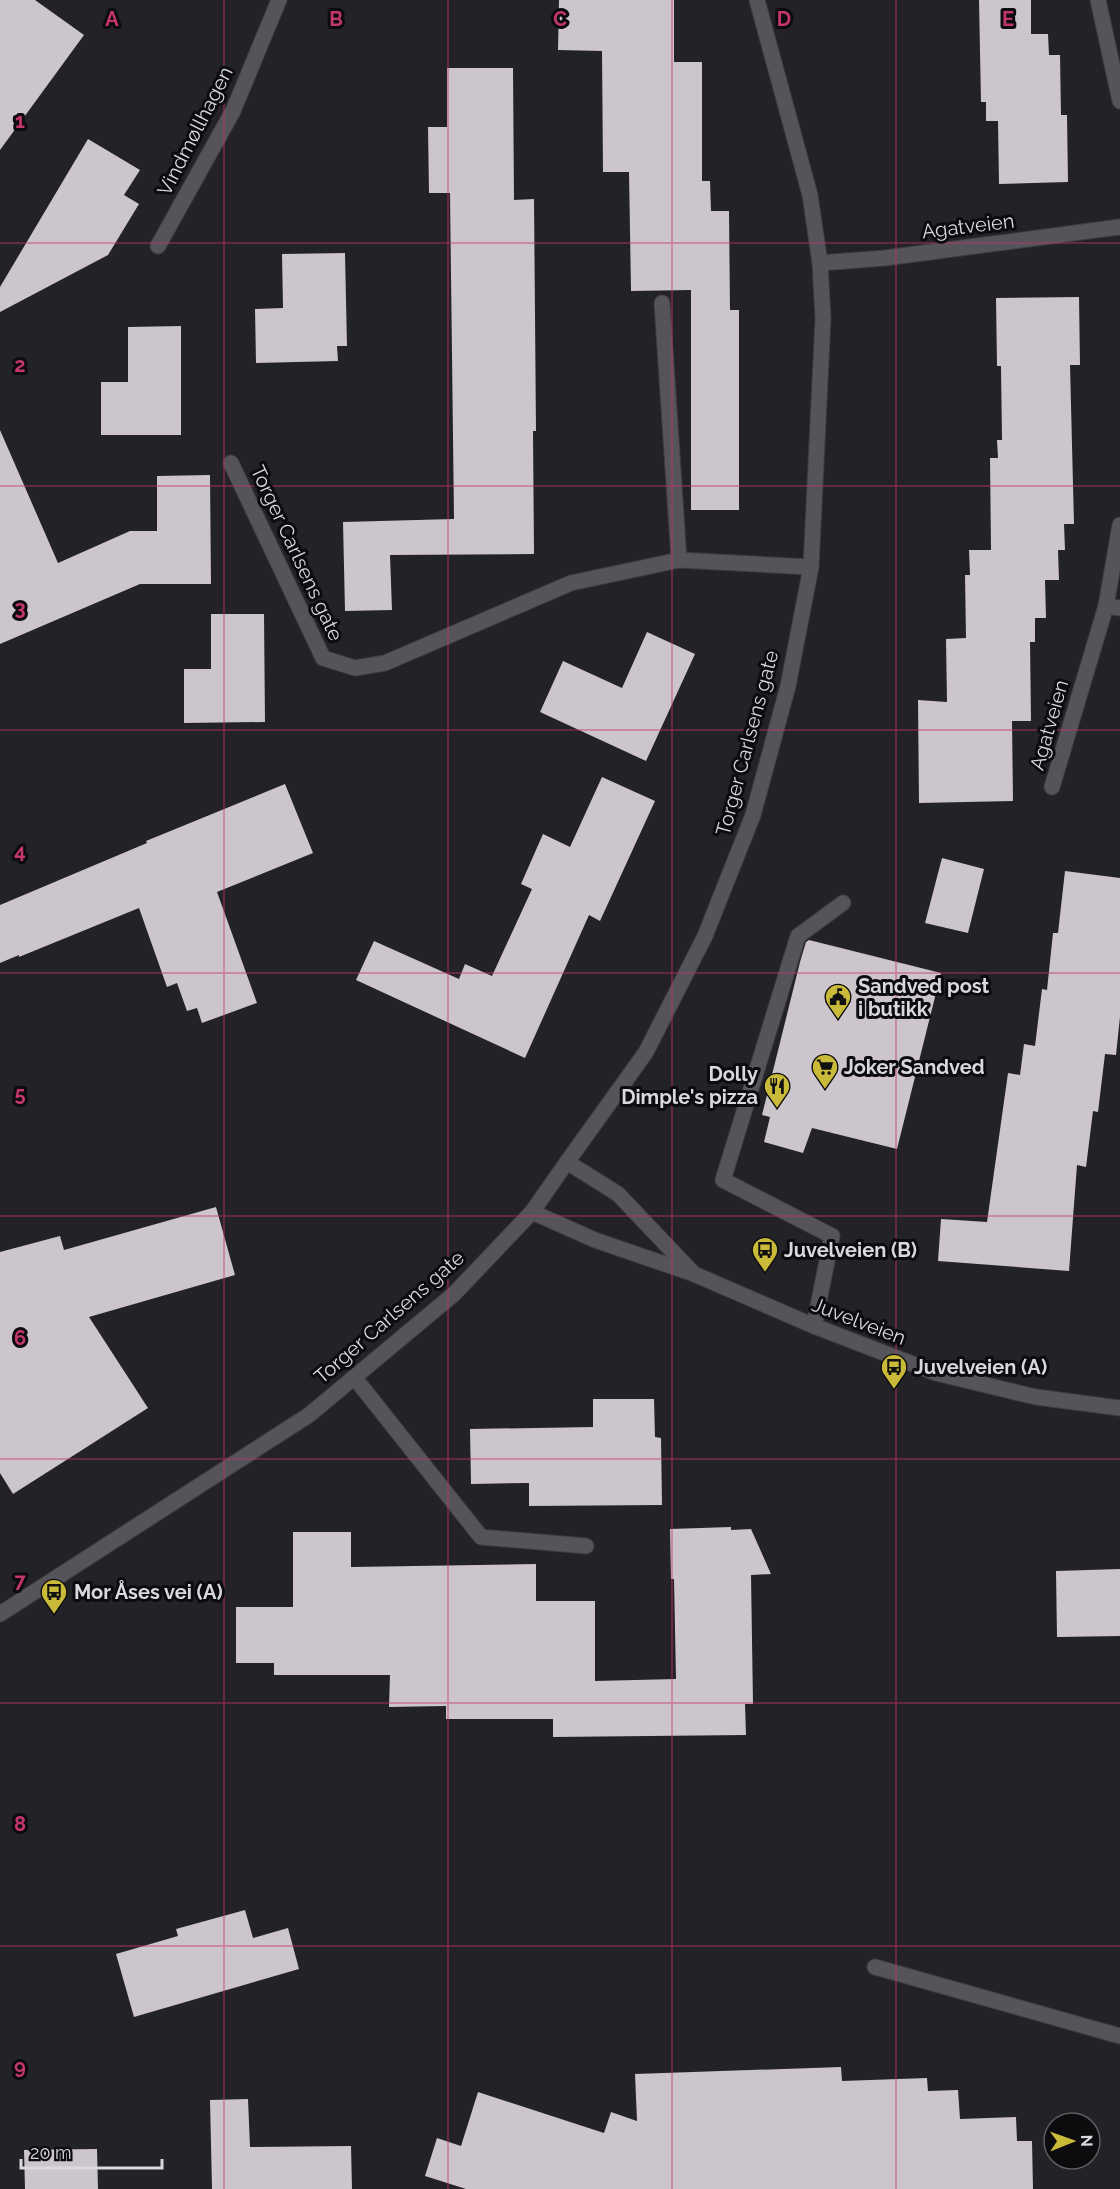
<svg xmlns="http://www.w3.org/2000/svg" width="1120" height="2189" viewBox="0 0 1120 2189" font-family="Raleway,sans-serif">
<style>
.building{fill:#ccc5cb}
.lines{fill:none;stroke-linecap:round;stroke-linejoin:round}
.lane-casing{stroke:#3e3c41;stroke-width:17}
.street-casing{stroke:#3e3c41;stroke-width:17}
.secondary-casing{stroke:#3e3c41;stroke-width:17}
.lane{stroke:#55545a;stroke-width:15}
.street{stroke:#55545a;stroke-width:15}
.secondary{stroke:#55545a;stroke-width:15}
.grid{fill:none;stroke:#c5356e;stroke-width:1.5;stroke-opacity:0.55}
.labels{text-anchor:middle;stroke-width:6;stroke-linejoin:round;paint-order:stroke}
.street-label{font-size:20px;fill:#d9d8dc;stroke:#0c0c0e}
.poi-label{font-size:20px;font-weight:bold;fill:#d9d8dc;stroke:#0c0c0e;text-anchor:start}
.grid-label{font-size:20px;text-anchor:middle;font-weight:bold;fill:#c5356e;stroke:#0c0c0e;stroke-width:6;stroke-linejoin:round;paint-order:stroke}
</style>
<rect width="100%" height="100%" fill="#232227"/>
<g class="building">
<path d="M0 0H35L84 35 0 150Z"/>
<path d="M559 0H674V62H702V181H710L711 211H729L730 310H739V510H691V290L631 291 629 172H603L602 51 558 50Z"/>
<path d="M979 0H1031V34H1048L1049 55H1060L1061 115H1067L1068 182 999 184 998 121H986V102H981Z"/>
<path d="M447 68H513L514 200 534 199 536 431H533L534 554 390 555 392 610 345 611 343 522 454 519 450 193H429L428 127H447Z"/>
<path d="M88 139 140 170 124 195 139 204 108 255 0 312V287Z"/>
<path d="M345 253 347 346H337L338 361 256 363 255 309 283 308 282 254Z"/>
<path d="M1079 297 1080 365H1070L1074 524H1064L1065 550H1058L1059 580H1045L1046 618H1035V642H1030L1031 721H1012L1013 801 919 803 918 700 947 702 946 639 966 638 965 575H970L969 550H991L990 458H998L997 440H1002L1001 366H997L996 298Z"/>
<path d="M181 326V435H101V382H128V327Z"/>
<path d="M0 430 58 563 130 531H157V476L210 475 211 584H140L0 644Z"/>
<path d="M211 614H264L265 722 184 723V669H211Z"/>
<path d="M647 632 695 654 646 761 540 712 563 661 622 688Z"/>
<path d="M602 777 655 801 600 921 589 915 525 1058 356 980 374 941 459 979 465 964 492 976 532 889 521 884 543 834 570 847Z"/>
<path d="M285 784 313 853 217 892 257 1003 202 1023 197 1008 187 1011 177 983 167 987 139 908 19 957V955L0 963V905L147 843 146 841Z"/>
<path d="M942 858 984 869 968 933 925 923Z"/>
<path d="M1065 871 1120 878V1017L1116 1055 1105 1054 1098 1112 1093 1111 1086 1167 1077 1165 1069 1271 938 1261 941 1219 987 1222 1008 1073 1020 1075 1024 1044 1035 1046 1042 989 1047 990 1053 933H1058Z"/>
<path d="M809 940 941 973 897 1149 812 1128 803 1153 764 1142 770 1117 762 1115 800 962 806 942Z"/>
<path d="M216 1207 235 1275 89 1317 148 1408 13 1494 0 1473V1252L60 1236 64 1250Z"/>
<path d="M593 1399H654L655 1437 661 1438 662 1505 529 1506V1483L471 1484 470 1429 593 1427Z"/>
<path d="M731 1527V1530L751 1529 771 1574 751 1575 753 1704H745L746 1735 553 1737V1719H446V1706L389 1707 390 1675H274V1663H236V1607H293V1532H351V1567L536 1564V1601H595V1681L676 1679 674 1579H671L670 1529Z"/>
<path d="M1120 1569V1636L1057 1637 1056 1571Z"/>
<path d="M245 1910 253 1938 288 1928 299 1969 134 2017 116 1954 178 1936 176 1929Z"/>
<path d="M841 2067 842 2081 927 2078 928 2091 958 2090 960 2119 1016 2117 1017 2141H1032L1033 2189H466L425 2176 437 2138 461 2146 478 2092 604 2133 611 2112 637 2121 635 2074Z"/>
<path d="M248 2099 250 2147 351 2146 352 2189H212L210 2100Z"/>
<path d="M97 2149 98 2189H25L24 2150Z"/>
</g>
<g class="lines">
<g class="lane-casing">
<g id="lane">
<path d="M662 303 679 560"/>
<path d="M814 1326 832 1236 723 1180 798 936 843 903"/>
<path d="M354 1377 481 1537 586 1546"/>
<path d="M875 1967 1120 2036"/>
</g>
</g>
<g class="street-casing">
<g id="street">
<path d="M1098 0 1120 101"/>
<path d="M158 246 233 111 279 0"/>
<path d="M820 263 885 258 1120 227"/>
<path d="M231 463 323 658 355 668 385 663 571 583 679 560 811 567"/>
<path d="M1120 525 1106 606 1120 608"/>
<path d="M1052 787 1106 606"/>
<path d="M567 1162 646 1052 705 936 753 815 788 686 811 567 823 319 820 263 810 195 757 0"/>
</g>
</g>
<g class="secondary-casing">
<g id="secondary">
<path d="M532 1212 595 1240 694 1274 814 1326 936 1373 1036 1397 1120 1408"/>
<path d="M0 1614 309 1415 454 1294 532 1212 567 1162 618 1194 694 1274"/>
</g>
</g>
<use href="#lane" class="lane"/>
<use href="#street" class="street"/>
<use href="#secondary" class="secondary"/>
</g>
<path class="grid" d="M224 0V2189M448 0V2189M672 0V2189M896 0V2189M0 243H1120M0 486H1120M0 730H1120M0 973H1120M0 1216H1120M0 1459H1120M0 1703H1120M0 1946H1120"/>
<defs>
<g id="civic-pin" transform="scale(1.35)"><path d="M0 17L-7.5 6A9.5 9.5 0 1 1 7.5 6Z" fill="#caba39" stroke="#0c0c0e"/><path d="M-.6-6.5H3V-4.5H.6V-3L4-1V1h2V6H-6V1h2V-1L-.6-3ZM-1.2 2.5V6h2.4V2.5Z" fill="#111"/></g>
<g id="supermarket-pin" transform="scale(1.35)"><path d="M0 17L-7.5 6A9.5 9.5 0 1 1 7.5 6Z" fill="#caba39" stroke="#0c0c0e"/><path d="M-6-5.5h2.5l.6 2H6L4.5 2H-2.5L-4.4-4H-6ZM-1.5 3.2a1.3 1.3 0 1 0 .1 0ZM3 3.2a1.3 1.3 0 1 0 .1 0Z" fill="#111"/></g>
<g id="restaurant-pin" transform="scale(1.35)"><path d="M0 17L-7.5 6A9.5 9.5 0 1 1 7.5 6Z" fill="#caba39" stroke="#0c0c0e"/><path d="M-5-6h1v4h1v-4h1v4h1v-4h1v5L-1.5 .5V6h-2V.5L-5-1ZM5-6V6H3V1.5H1.5Q1.5-4 5-6Z" fill="#111"/></g>
<g id="bus-pin" transform="scale(1.35)"><path d="M0 17L-7.5 6A9.5 9.5 0 1 1 7.5 6Z" fill="#caba39" stroke="#0c0c0e"/><path d="M-5-6H5V4H4V6H2V4H-2V6H-4V4H-5ZM-3.5-4V0h7V-4ZM-3.5 1.2v1.5H-2V1.2ZM2 1.2v1.5H3.5V1.2Z" fill="#111"/></g>
</defs>
<g fill-rule="evenodd">
<use href="#civic-pin" x="838" y="997"/>
<use href="#supermarket-pin" x="825" y="1067"/>
<use href="#restaurant-pin" x="777" y="1086"/>
<use href="#bus-pin" x="765" y="1250"/>
<use href="#bus-pin" x="894" y="1367"/>
<use href="#bus-pin" x="54" y="1592"/>
</g>
<g class="labels">
<g class="street-label">
<text transform="translate(195 131) rotate(-63)" y="7">Vindmøllhagen</text>
<text transform="translate(968 226) rotate(-7)" y="7">Agatveien</text>
<text transform="translate(297 553) rotate(65)" y="7">Torger Carlsens gate</text>
<text transform="translate(1049 725) rotate(-74)" y="7">Agatveien</text>
<text transform="translate(747 743) rotate(-75)" y="7">Torger Carlsens gate</text>
<text transform="translate(389 1317) rotate(-41)" y="7">Torger Carlsens gate</text>
<text transform="translate(859 1321) rotate(21)" y="7">Juvelveien</text>
</g>
<g class="poi-label">
<text x="858" y="993">Sandved post<tspan x="858" dy="23">i butikk</tspan></text>
<text x="844" y="1074">Joker Sandved</text>
<text x="758" y="1081" text-anchor="end">Dolly<tspan x="758" dy="23">Dimple's pizza</tspan></text>
<text x="784" y="1257">Juvelveien (B)</text>
<text x="914" y="1374">Juvelveien (A)</text>
<text x="74" y="1599">Mor Åses vei (A)</text>
</g>
</g>
<g class="grid-label">
<text x="112" y="26">A</text>
<text x="336" y="26">B</text>
<text x="560" y="26">C</text>
<text x="784" y="26">D</text>
<text x="1008" y="26">E</text>
<text x="20" y="128">1</text>
<text x="20" y="372">2</text>
<text x="20" y="615">3</text>
<text x="20" y="858">4</text>
<text x="20" y="1101">5</text>
<text x="20" y="1345">6</text>
<text x="20" y="1588">7</text>
<text x="20" y="1831">8</text>
<text x="20" y="2074">9</text>
</g>
<g transform="translate(1072 2141) rotate(89)"><circle r="28" fill="#0c0c0e" stroke="#5e5e60" stroke-width="1.5"/>
<path d="M0-4.5L10 22L0 15L-10 22Z" fill="#caba39"/>
<text y="-9" font-size="16" font-weight="bold" text-anchor="middle" fill="#d9d8dc">N</text>
</g>
<path d="M21 2159v9h141v-9" fill="none" stroke="#d9d8dc" stroke-width="3"/>
<text x="30" y="2159" font-size="18" fill="#d9d8dc" stroke="#0c0c0e" stroke-width="4.5" paint-order="stroke">20 m</text>
</svg>
